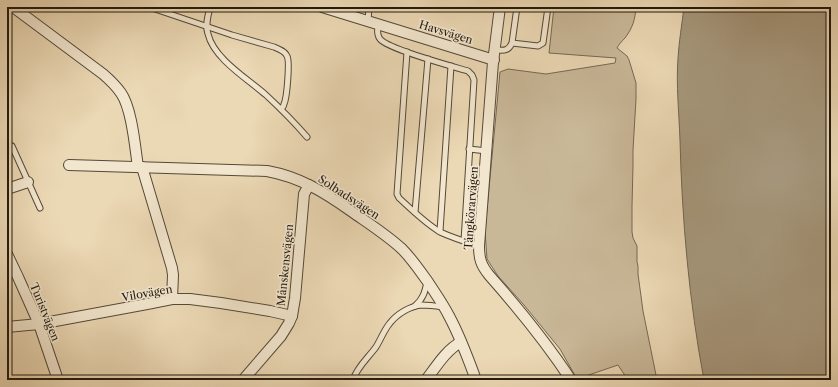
<svg xmlns="http://www.w3.org/2000/svg" width="838" height="387" viewBox="0 0 838 387" font-family="'Libre Caslon Text',serif">
<style>
.green{fill:#c9b898;stroke:#756854}
.water{fill:#a6977c;stroke:#716550}
.lines{fill:none;stroke-linecap:round;stroke-linejoin:round}
.lane-casing{stroke:#544938;stroke-width:7}
.street-casing{stroke:#544938;stroke-width:12}
.lane{stroke:#f2e6ce;stroke-width:5}
.street{stroke:#f2e6ce;stroke-width:10}
.labels{text-anchor:middle;stroke-width:3.5;stroke-linejoin:round;paint-order:stroke}
.street-label{font-size:11px;fill:#21190f;stroke:#f2e6ce}
</style>
<rect width="100%" height="100%" fill="#ebd8b4"/>
<filter id="stains"><feTurbulence type="fractalNoise" baseFrequency=".005" numOctaves="4"/><feColorMatrix values="0 0 0 0 .2 0 0 0 0 .09 0 0 0 0 .02 0 0 0 .5 -.17"/></filter>
<radialGradient id="worn" r=".72"><stop offset=".6" stop-color="#630" stop-opacity="0"/><stop offset="1" stop-color="#630" stop-opacity=".3"/></radialGradient>
<path class="green" d="M554 7H636C635 20 633 27 625 38 622 41 619 44 617 48L627 56 629 60 636 83V99L633 150V166L632 206V232L633 238 637 246V262L638 266V274L643 311 657 380H628L618 365 577 379 560 349 524 305 498 276 487 259 485 231 500 72 508 69 546 74 615 63 616 58 549 53Z"/>
<path class="water" d="M684 7H831V380H704C689 301 682 220 680 140 679 112 676 85 678 58 679 41 682 24 684 7Z"/>
<g class="lines">
<g class="lane-casing">
<g id="lane">
<path d="M149 7 232 35 274 47C279 49 285 51 287 56 290 61 287 98 284 104 284 106 282 108 281 109"/>
<path d="M210 7C208 16 205 25 208 34 214 59 248 79 266 95 280 108 294 122 307 137"/>
<path d="M368 21 369 7"/>
<path d="M378 24C378 29 376 34 380 39 388 49 451 66 468 71L472 75 474 80 464 241"/>
<path d="M512 43 538 46 543 43 548 7"/>
<path d="M495 50C503 50 508 52 512 43L517 7"/>
<path d="M407 52 397 194 399 198C412 210 425 223 440 232 453 238 466 242 479 246"/>
<path d="M12 146 40 208"/>
<path d="M469 149 487 151"/>
<path d="M415 212 428 59"/>
<path d="M440 231 451 66"/>
<path d="M415 306C423 299 425 292 427 282"/>
<path d="M353 380C357 367 368 358 376 347 381 339 384 330 390 323 397 314 410 306 422 305 429 305 436 306 443 307"/>
</g>
</g>
<g class="street-casing">
<g id="street">
<path d="M13 7 103 74C110 80 116 86 121 93 132 109 135 147 138 167"/>
<path d="M322 7 494 60"/>
<path d="M500 7 493 62 479 246C479 259 481 265 489 275 519 309 546 342 571 380"/>
<path d="M69 165 267 171C300 177 324 192 351 211 368 223 387 235 402 249 412 259 420 271 428 282 435 293 443 304 449 316 460 336 468 358 476 380"/>
<path d="M142 167 172 268 173 275 172 299"/>
<path d="M7 189 28 182"/>
<path d="M7 254 18 277 39 324 58 380"/>
<path d="M7 327 39 324 147 304 172 299H190L221 303 270 311 292 316"/>
<path d="M243 380 281 336 289 323 292 316 295 298 304 194 309 185"/>
<path d="M426 380C436 367 446 350 461 342"/>
</g>
</g>
<use href="#lane" class="lane"/>
<use href="#street" class="street"/>
</g>
<g class="labels">
<g class="street-label">
<text transform="translate(446 32) rotate(17)" y="4">Havsvägen</text>
<text transform="translate(349 197) rotate(33)" y="4">Solbadsvägen</text>
<text transform="translate(471 208) rotate(-86)" y="4">Tångkörarvägen</text>
<text transform="translate(285 265) rotate(-84)" y="4">Månskensvägen</text>
<text transform="translate(147 293) rotate(-10)" y="4">Vilovägen</text>
<text transform="translate(45 312) rotate(68)" y="4">Turistvägen</text>
</g>
</g>
<rect width="838" height="387" fill="none" stroke="#ebd8b4" stroke-width="24"/>
<rect x="8" y="8" width="822" height="371" fill="none" stroke="#21190f" stroke-width="2"/>
<rect x="12" y="12" width="814" height="363" fill="none" stroke="#21190f"/>
<rect width="100%" height="100%" filter="url(#stains)"/>
<rect width="100%" height="100%" fill="url(#worn)"/>
</svg>
